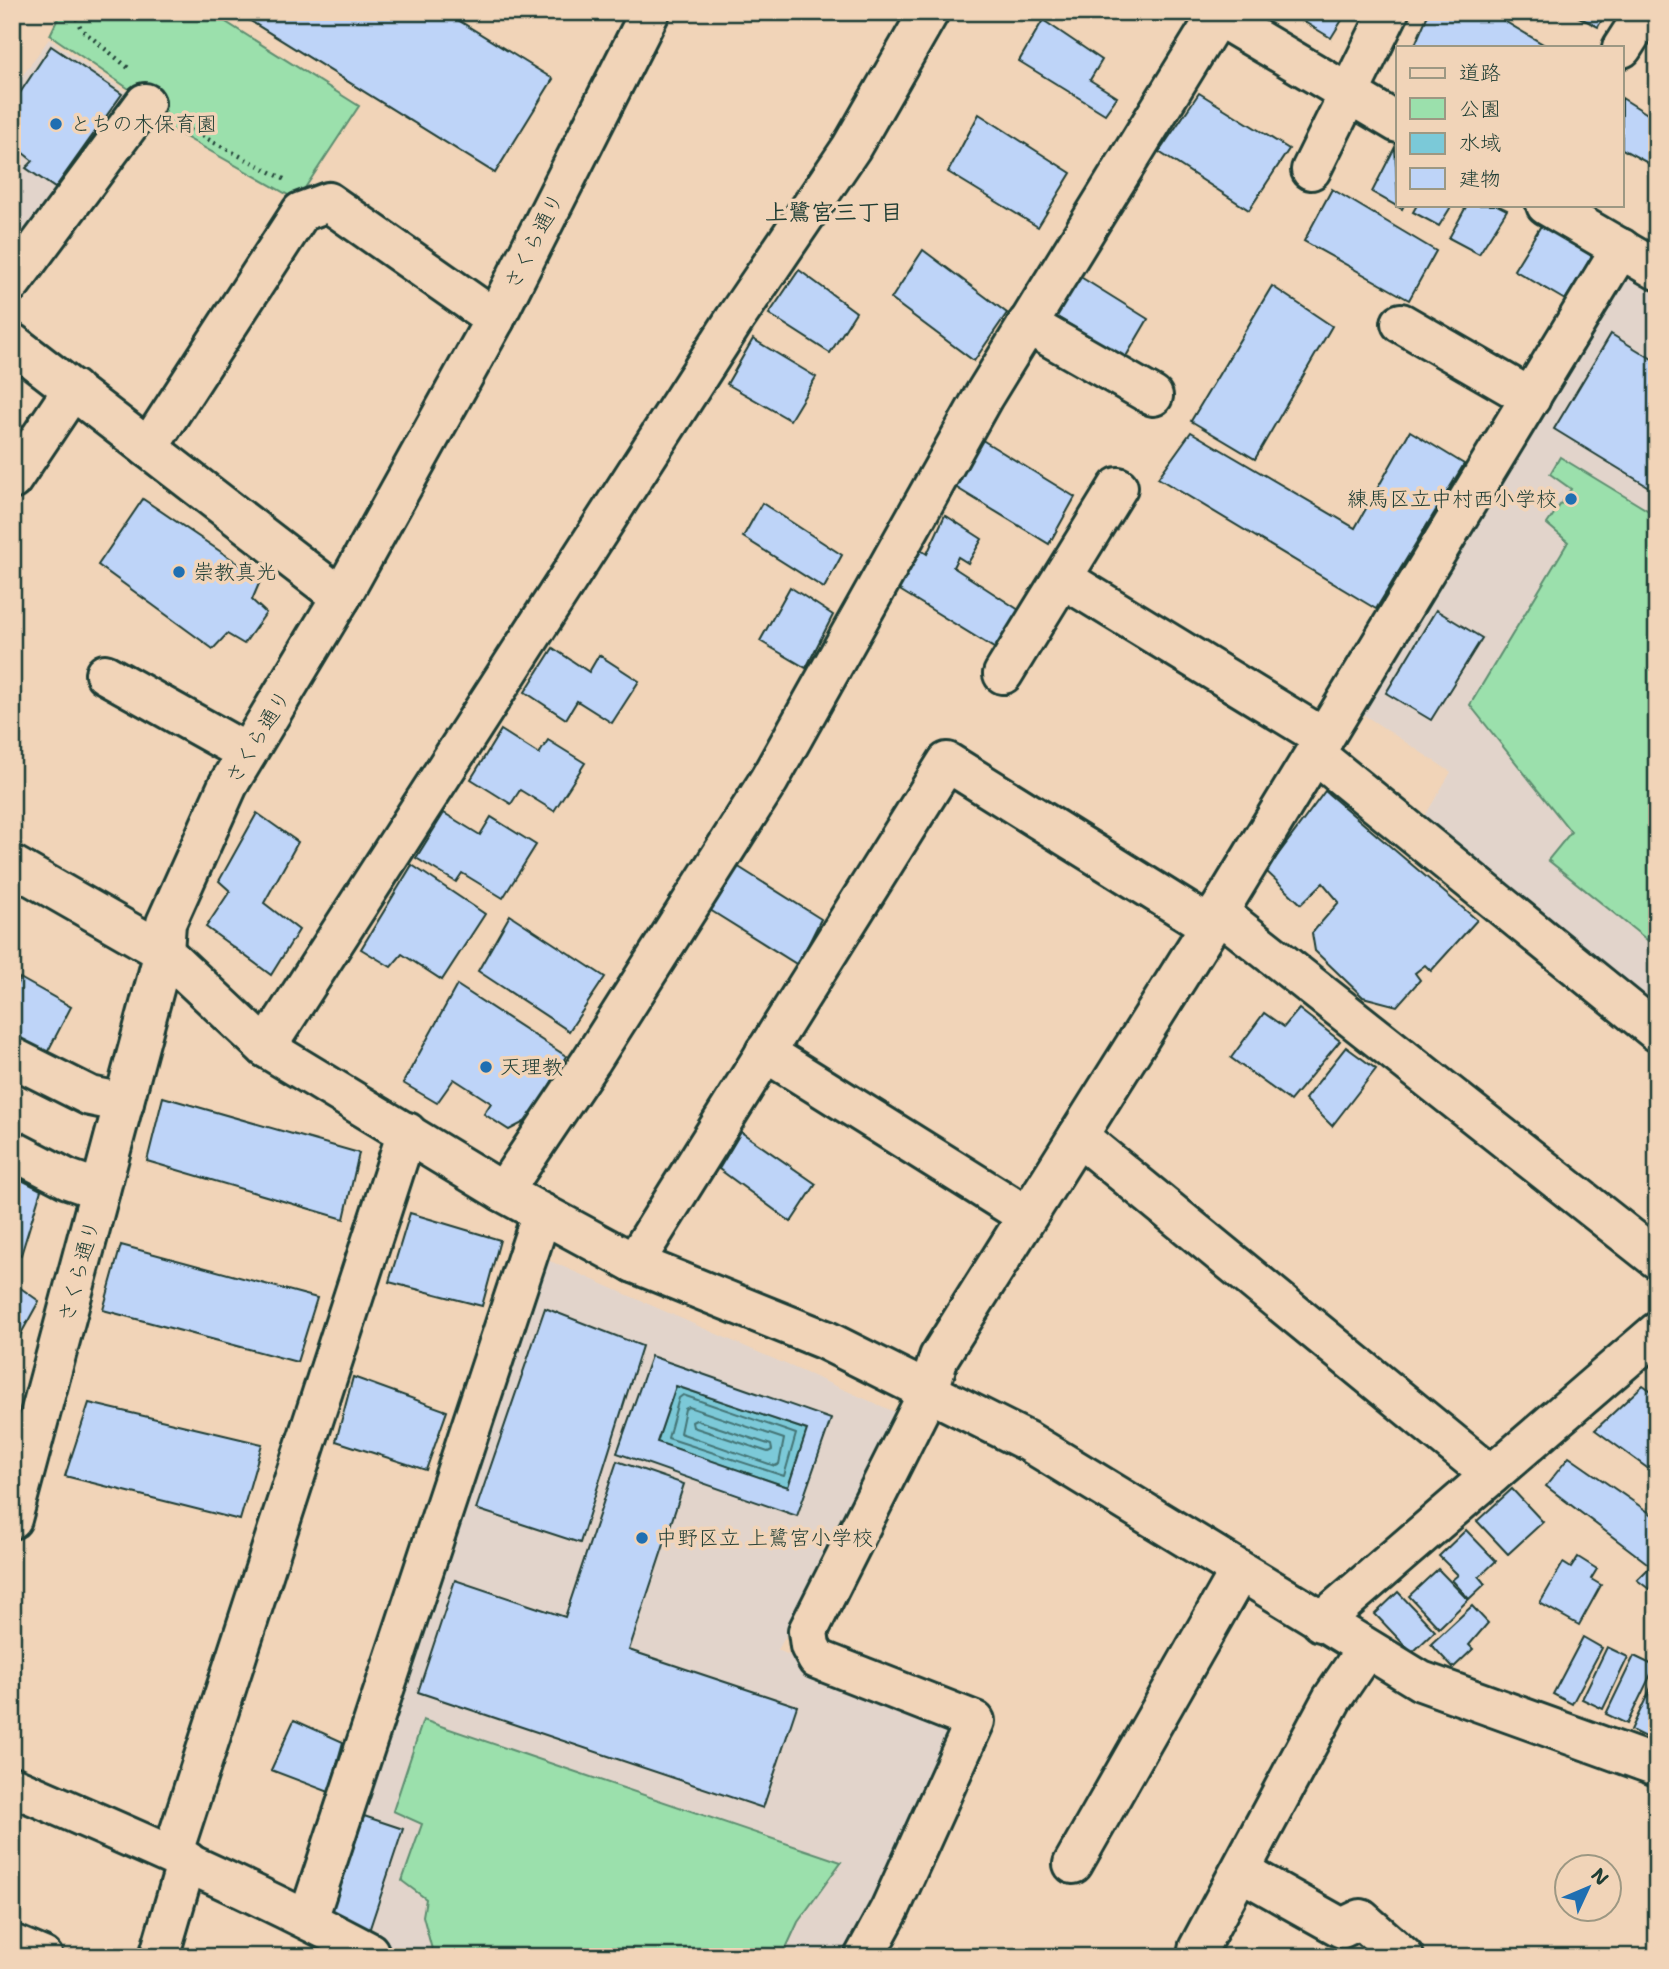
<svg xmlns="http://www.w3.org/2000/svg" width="1669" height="1969" viewBox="0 0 1669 1969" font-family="'Shantell Sans','Klee One',sans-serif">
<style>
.built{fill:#e2d4cb}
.green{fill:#9be0ac;stroke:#5d8e70;stroke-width:2}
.water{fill:#7bc9d8;stroke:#569196;stroke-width:2}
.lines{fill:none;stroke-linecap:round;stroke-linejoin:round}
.shore{stroke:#447576;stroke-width:2}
.building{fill:#bed4f8;stroke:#1f3d34;stroke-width:2;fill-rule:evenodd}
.minor-casing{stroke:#1f3d34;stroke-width:44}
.path{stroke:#1f3d34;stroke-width:4.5;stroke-dasharray:2 5;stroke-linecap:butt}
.minor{stroke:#f1d4b8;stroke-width:38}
.poi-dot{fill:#1f6fb2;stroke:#f1d4b8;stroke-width:2.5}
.labels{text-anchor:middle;stroke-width:7;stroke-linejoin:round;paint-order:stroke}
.poi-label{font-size:21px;fill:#1f3d34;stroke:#f1d4b8;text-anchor:start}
.street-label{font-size:21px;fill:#1f3d34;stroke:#f1d4b8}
.neighbourhood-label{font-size:23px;font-weight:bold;fill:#1f3d34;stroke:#f1d4b8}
</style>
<rect width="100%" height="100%" fill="#f1d4b8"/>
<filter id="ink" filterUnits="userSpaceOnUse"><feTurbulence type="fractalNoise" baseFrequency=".0143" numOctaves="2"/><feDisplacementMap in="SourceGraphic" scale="14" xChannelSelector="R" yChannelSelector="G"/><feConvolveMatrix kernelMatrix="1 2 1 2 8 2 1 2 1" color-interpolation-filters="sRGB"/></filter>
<g filter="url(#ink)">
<g class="built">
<path d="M49 39 128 93 12 261V90Z"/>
<path d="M1625 268 1657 287V1008L1423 819 1451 772 1358 711Z"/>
<path d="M550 1261 895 1412 901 1426 778 1650 954 1730 958 1744 841 1957H391L327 1921 535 1266Z"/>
</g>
<g class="green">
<path d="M61 12H210L359 106 297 200 125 103 132 91 50 35Z"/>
<path d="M1560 457 1657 516V948L1548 860 1571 832 1470 705 1568 542 1547 524 1571 489 1550 474Z"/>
<path d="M423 1720 841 1862 798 1922 782 1957H434L423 1916 426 1899 402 1881 422 1824 393 1811Z"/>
</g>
<path class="water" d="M676 1386 807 1430 788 1487 657 1442Z"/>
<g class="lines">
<g class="shore">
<path d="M683 1395 796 1434 784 1476 668 1438 679 1398Z"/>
<path d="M689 1407 784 1439 779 1464 775 1466 680 1433 685 1409Z"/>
<path d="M696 1420 771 1445 772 1450 768 1452 693 1427 692 1422Z"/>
</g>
</g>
<g class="building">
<path d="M236 12H445L553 79 495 173Z"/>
<path d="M1288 12H1347L1331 38Z"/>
<path d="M1429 12H1489L1548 47H1414Z"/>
<path d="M1569 12H1606L1598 27Z"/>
<path d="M1043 20 1102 60 1090 80 1117 97 1105 114 1019 61Z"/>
<path d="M51 46 122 94 55 188 26 168 33 161 12 144V105Z"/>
<path d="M1199 93 1289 149 1249 210 1159 152Z"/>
<path d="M1622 98 1657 120V168L1622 149Z"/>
<path d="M979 114 1071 173 1038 227 948 172Z"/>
<path d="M1395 147 1398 205H1404L1402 209 1372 192Z"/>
<path d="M1332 189 1436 251 1409 300 1304 241Z"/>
<path d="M1417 205H1452L1439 226 1413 212Z"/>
<path d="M1467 205H1497L1507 210 1479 254 1449 238Z"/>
<path d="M1542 224 1592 256 1565 300 1514 270Z"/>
<path d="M923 250 1007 313 974 361 891 299Z"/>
<path d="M799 270 856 312 830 353 769 314Z"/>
<path d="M1079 276 1148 319 1125 358 1052 314Z"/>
<path d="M1272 286 1332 326 1255 459 1191 421Z"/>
<path d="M1611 334 1657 362V492L1554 429Z"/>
<path d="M753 339 816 377 790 420 727 384Z"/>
<path d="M1410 431 1464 464 1376 609 1158 478 1191 432 1355 528Z"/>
<path d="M979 438 1075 497 1049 544 952 485Z"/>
<path d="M143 499 261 579 252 600 266 613 244 644 227 634 213 649 98 565Z"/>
<path d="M762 503 842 555 824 588 743 537Z"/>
<path d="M945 515 982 539 968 563 958 557 953 567 1022 612 999 651 898 589 921 550 927 554Z"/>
<path d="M790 587 833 615 806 668 760 641Z"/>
<path d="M1436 610 1482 638 1431 720 1386 693Z"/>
<path d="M553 648 589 672 599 655 639 681 612 723 577 701 566 719 525 692Z"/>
<path d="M501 730 539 754 548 740 585 763 554 811 520 790 511 804 471 779Z"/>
<path d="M1325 791 1477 920 1431 971 1425 965 1415 973 1420 980 1397 1006 1363 997 1315 951 1312 933 1339 902 1323 883 1301 904 1266 871Z"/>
<path d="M257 813 298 842 264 903 299 930 271 975 206 927 230 891 219 881Z"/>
<path d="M444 813 480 835 491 817 536 845 503 898 462 873 456 882 416 858Z"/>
<path d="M412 865 485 914 442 980 402 954 391 967 361 949Z"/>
<path d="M737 866 821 919 798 965 710 910Z"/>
<path d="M510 915 605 977 569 1031 478 971Z"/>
<path d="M20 978 71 1007 47 1053 12 1036V993Z"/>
<path d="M457 985 566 1056 532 1118 509 1130 484 1114 491 1103 454 1079 437 1103 403 1083Z"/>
<path d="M1299 1009 1340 1041 1290 1101 1231 1058 1264 1013 1284 1027Z"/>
<path d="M1346 1047 1376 1069 1332 1126 1305 1099Z"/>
<path d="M163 1097 359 1153 344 1219 147 1161Z"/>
<path d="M741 1132 816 1184 791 1222 719 1169Z"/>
<path d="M12 1175 41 1190 21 1255 12 1251Z"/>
<path d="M410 1213 500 1240 482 1306 389 1282Z"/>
<path d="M121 1245 317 1298 297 1362 103 1310Z"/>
<path d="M12 1282 39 1301 12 1350Z"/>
<path d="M545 1308 642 1346 580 1543 476 1509Z"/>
<path d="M651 1356 831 1419 797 1516 617 1453ZM676 1386 807 1430 788 1487 657 1442Z"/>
<path d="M353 1377 447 1411 426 1470 336 1441Z"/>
<path d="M1643 1385 1657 1395V1475L1595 1430Z"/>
<path d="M89 1403 262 1444 240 1520 65 1476Z"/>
<path d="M1569 1457 1657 1518V1595L1637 1580 1651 1566 1546 1486Z"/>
<path d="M617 1461 684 1484 629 1650 797 1706 763 1808 418 1692 455 1580 565 1617Z"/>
<path d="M1512 1489 1543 1522 1508 1554 1477 1521Z"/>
<path d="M1466 1530 1496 1561 1479 1577 1485 1584 1469 1599 1452 1580 1458 1575 1439 1556Z"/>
<path d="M1578 1557 1597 1569 1591 1579 1601 1585 1579 1625 1540 1603 1563 1563 1571 1568Z"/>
<path d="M1438 1569 1468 1600 1439 1628 1409 1596Z"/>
<path d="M1398 1592 1435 1631 1412 1653 1375 1614Z"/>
<path d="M1472 1606 1488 1623 1469 1645 1473 1649 1453 1668 1431 1644Z"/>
<path d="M1583 1637 1602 1648 1572 1704 1553 1694Z"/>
<path d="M1607 1647 1628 1657 1603 1709 1582 1699Z"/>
<path d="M1634 1656 1655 1666 1627 1724 1606 1714Z"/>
<path d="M1657 1675V1743L1631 1730Z"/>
<path d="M294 1720 343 1742 329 1792 271 1770Z"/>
<path d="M364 1816 403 1829 368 1934 329 1920Z"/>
</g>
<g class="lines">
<g class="minor-casing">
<g id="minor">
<path d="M1211 12 1398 123"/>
<path d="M1622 48 1645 12"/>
<path d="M1311 170 1389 12"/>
<path d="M1546 205 1657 270"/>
<path d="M12 282 145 103"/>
<path d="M1401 323 1531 398"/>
<path d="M1027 324 1153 396"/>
<path d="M12 343 341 597"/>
<path d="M148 448 301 212 328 202 495 319"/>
<path d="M12 480 73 389"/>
<path d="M1064 579 1324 738"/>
<path d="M105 674 247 753"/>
<path d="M1003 674 1118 487"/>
<path d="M1315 754 1657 1032"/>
<path d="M12 865 164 952 266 1048 503 1192 634 1263 825 1340 1029 1442 1421 1681 1657 1766"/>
<path d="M1218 912 1657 1259"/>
<path d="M266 1048 735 319 851 148 929 12"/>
<path d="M765 1052 1027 1216"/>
<path d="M12 1057 90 1096 124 1103"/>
<path d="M1078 1136 1491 1475"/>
<path d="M12 1150 68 1179 100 1190"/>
<path d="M503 1192 591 1061 769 780 983 397 1217 16"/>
<path d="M634 1263 947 762 1210 926"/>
<path d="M12 1519 164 952 166 923 228 785 341 597 495 319 650 12"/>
<path d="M1321 1622 1657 1332"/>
<path d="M12 1786C133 1838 253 1890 369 1952L371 1957"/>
<path d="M172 1855 407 1132"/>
<path d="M1073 1864 1239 1572"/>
<path d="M1242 1872 1342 1928 1361 1919 1404 1957"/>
<path d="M308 1919 542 1213"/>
<path d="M12 1944 43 1957"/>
<path d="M1198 1949 1332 1699 1366 1649"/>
<path d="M159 1957 187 1861"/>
<path d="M864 1957 890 1909 975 1721 817 1659 810 1646 808 1631 929 1391 939 1357 1210 926 1621 248"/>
</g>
</g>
<g class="path">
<path d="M74 12 81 29 131 70"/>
<path d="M177 123 284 179"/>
</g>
<use href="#minor" class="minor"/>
</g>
</g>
<g class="poi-dot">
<circle cx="56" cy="124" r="7"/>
<circle cx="1571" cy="499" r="7"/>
<circle cx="179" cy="572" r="7"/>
<circle cx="486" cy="1067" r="7"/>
<circle cx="642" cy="1538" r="7"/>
</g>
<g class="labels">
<g class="poi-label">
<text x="70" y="131">とちの木保育園</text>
<text x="1557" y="506" text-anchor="end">練馬区立中村西小学校</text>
<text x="193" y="579">崇教真光</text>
<text x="500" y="1074">天理教</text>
<text x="656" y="1545">中野区立 上鷺宮小学校</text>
</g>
<g class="street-label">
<text transform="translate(534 241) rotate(-63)" y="7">さくら通り</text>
<text transform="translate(258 737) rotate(-59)" y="7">さくら通り</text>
<text transform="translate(79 1271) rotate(-75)" y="7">さくら通り</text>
</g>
<g class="neighbourhood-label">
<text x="834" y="220">上鷺宮三丁目</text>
</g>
</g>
<rect width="1669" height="1969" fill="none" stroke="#f1d4b8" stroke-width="42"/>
<rect x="21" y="21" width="1627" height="1927" fill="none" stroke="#1f3d34" stroke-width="2.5" filter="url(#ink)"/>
<rect x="1396" y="46" width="228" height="161" fill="#f1d4b8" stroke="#9d9883" stroke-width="2"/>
<rect x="1410" y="68" width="35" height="10" fill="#f1d4b8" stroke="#9d9883" stroke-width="2"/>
<text x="1459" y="80" font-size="21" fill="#1f3d34">道路</text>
<rect x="1410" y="98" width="35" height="21" fill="#9be0ac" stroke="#9d9883" stroke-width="2"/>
<text x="1459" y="116" font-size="21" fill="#1f3d34">公園</text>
<rect x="1410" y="133" width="35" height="21" fill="#7bc9d8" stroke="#9d9883" stroke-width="2"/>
<text x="1459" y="150" font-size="21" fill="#1f3d34">水域</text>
<rect x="1410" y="168" width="35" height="21" fill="#bed4f8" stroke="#9d9883" stroke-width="2"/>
<text x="1459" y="186" font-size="21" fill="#1f3d34">建物</text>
<g transform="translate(1588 1888) rotate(46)"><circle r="33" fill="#f1d4b8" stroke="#9d9883" stroke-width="2"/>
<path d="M0-5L12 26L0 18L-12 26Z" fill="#1f6fb2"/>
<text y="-10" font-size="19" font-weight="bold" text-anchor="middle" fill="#1f3d34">N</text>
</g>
</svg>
